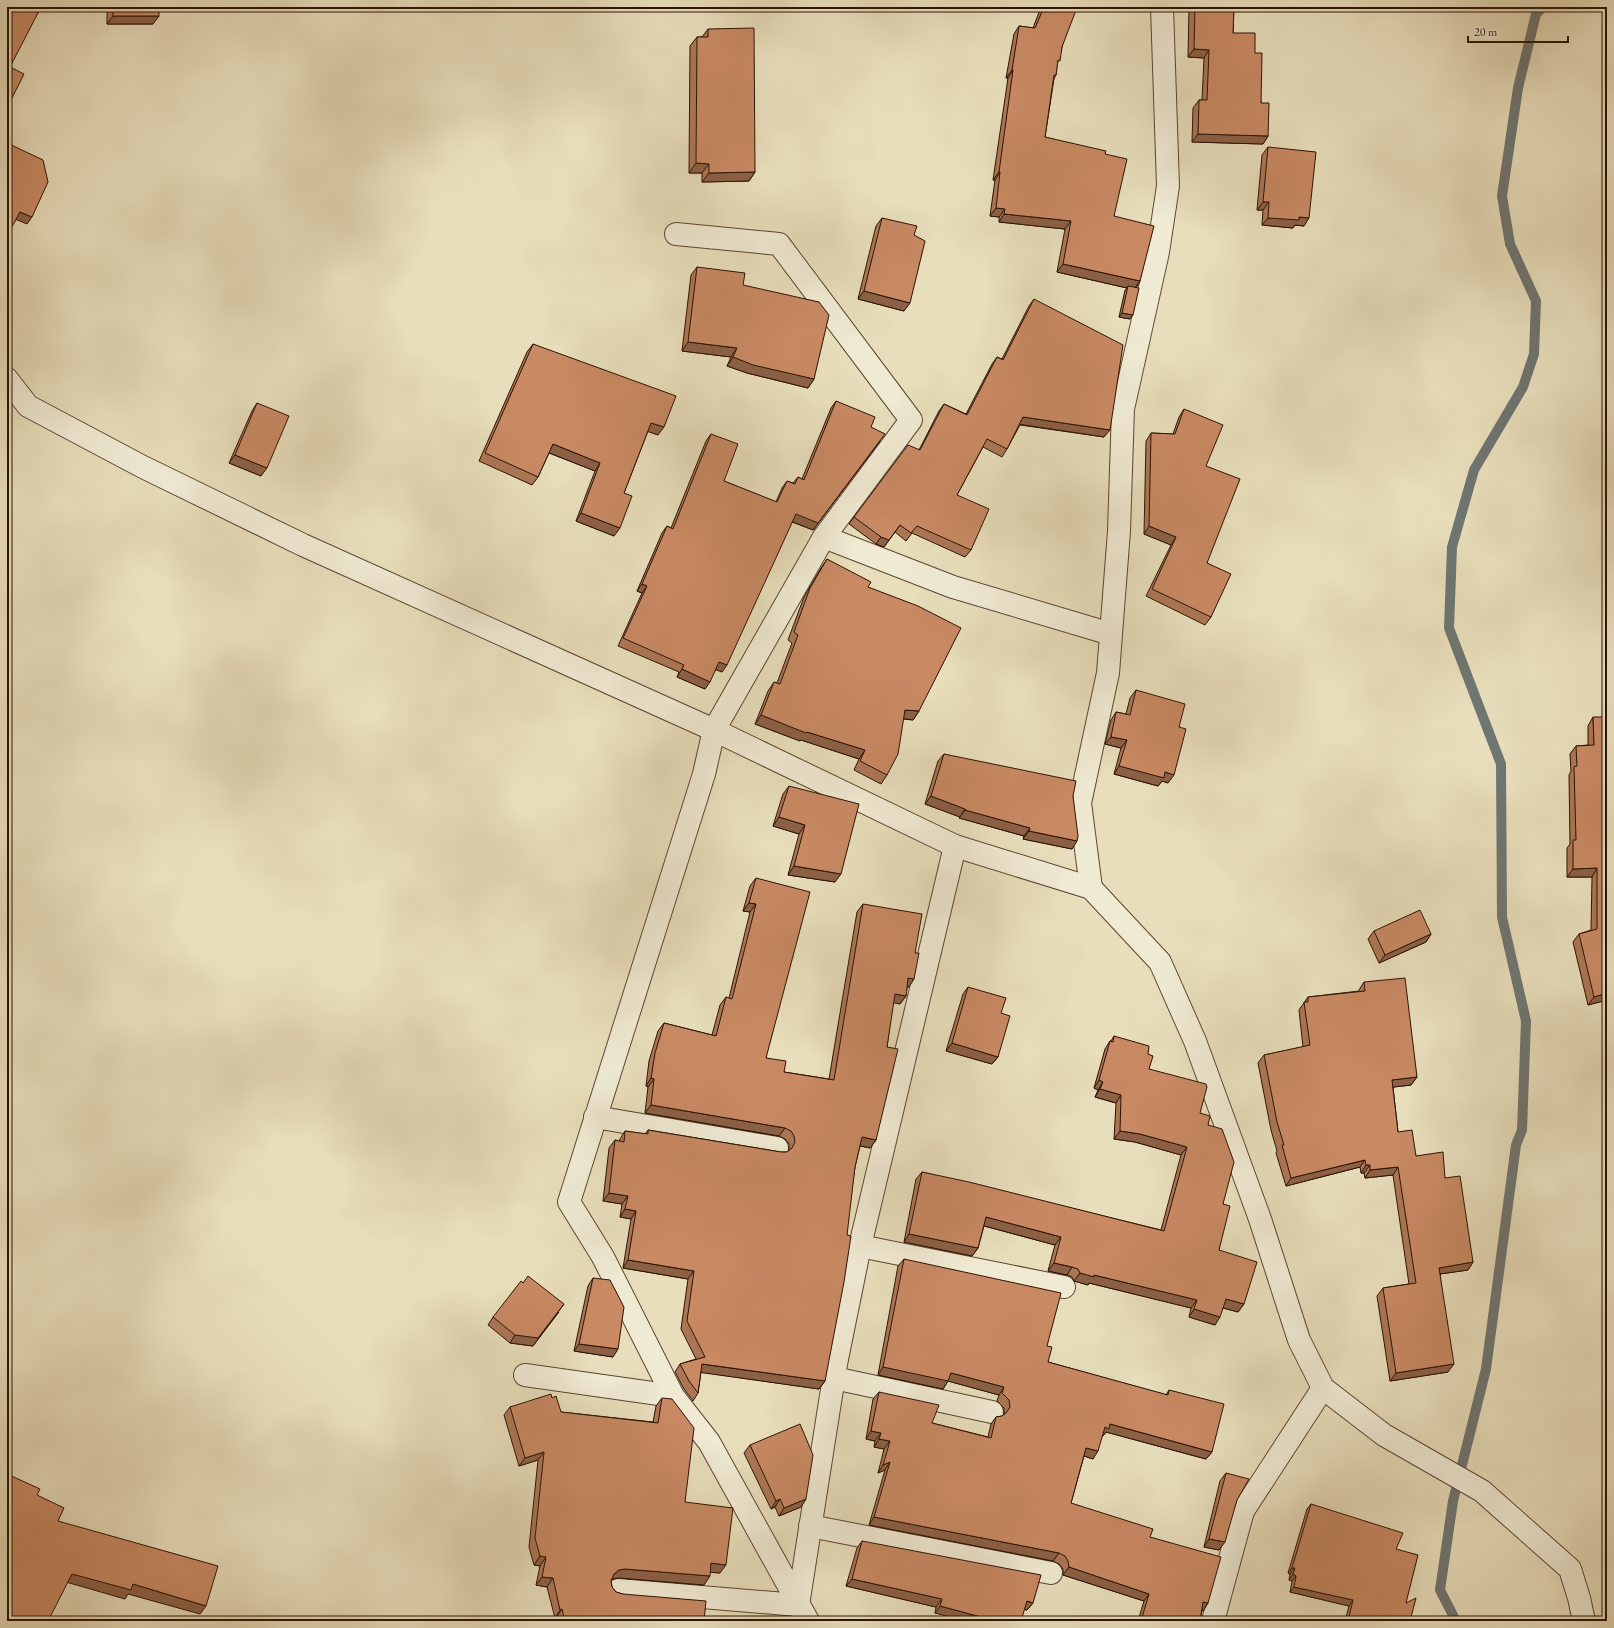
<svg xmlns="http://www.w3.org/2000/svg" width="1614" height="1628" viewBox="0 0 1614 1628" font-family="'EB Garamond',serif">
<style>
.lines{fill:none;stroke-linecap:round;stroke-linejoin:round}
.stream{stroke:#6f7672;stroke-width:10}
.street-casing{stroke:#5a4532;stroke-width:24}
.street{stroke:#f0ead3;stroke-width:22}
.wall{fill:#ac7655;stroke:#2b1204}
.shaded-wall{fill:#8c6045;stroke:#2b1204}
.building{fill:#c88963;stroke:#2b1204}
</style>
<rect width="100%" height="100%" fill="#e8debb"/>
<filter id="stains"><feTurbulence type="fractalNoise" baseFrequency=".005" numOctaves="4"/><feColorMatrix values="0 0 0 0 .2 0 0 0 0 .09 0 0 0 0 .02 0 0 0 .5 -.17"/></filter>
<radialGradient id="worn" r=".72"><stop offset=".6" stop-color="#630" stop-opacity="0"/><stop offset="1" stop-color="#630" stop-opacity=".3"/></radialGradient>
<g class="lines">
<path class="stream" d="M1456 1621 1440 1590 1453 1501 1486 1369 1516 1145 1522 1130 1526 1021 1502 917 1501 764 1449 628 1452 547 1474 470 1523 387 1534 354 1536 301 1510 244 1502 196 1518 88 1536 14 1543 7"/>
<g class="street-casing">
<g id="street">
<path d="M676 234 779 244 911 420 824 537 714 730 704 774 569 1202 603 1257 673 1396 709 1442 808 1621"/>
<path d="M7 379 28 406 143 467 303 545 714 730 955 846 1091 888 1160 962 1195 1041 1260 1219 1299 1340 1323 1388 1384 1435 1482 1491 1570 1569 1579 1598 1584 1621"/>
<path d="M824 537 953 587 1111 634"/>
<path d="M1091 888 1080 803 1108 673 1119 531 1123 409 1158 252 1168 186 1162 7"/>
<path d="M595 1117 777 1148"/>
<path d="M860 1246 1064 1287"/>
<path d="M525 1375 673 1396"/>
<path d="M834 1378 992 1412"/>
<path d="M810 1526 1051 1573"/>
<path d="M618 1590 798 1605"/>
<path d="M798 1605 836 1364 860 1246 955 846"/>
<path d="M1213 1621 1243 1511 1323 1388"/>
</g>
</g>
<use href="#street" class="street"/>
</g>
<g class="wall">
<path d="M107 7H159L153 24H107Z"/>
<path d="M1041 7H1069L1062 47 1057 65 1056 75 1054 79 1045 137 1105 154 1114 216 1140 281 1136 288 1130 319 1119 317 1125 290 1127 288 1057 272 1065 229 999 222V217L990 216 995 180H993L1008 78H1006L1014 34 1019 26 1033 28Z"/>
<path d="M1189 7H1234L1233 33 1255 53 1261 103 1268 136 1263 144 1192 142 1193 108 1199 100H1202L1204 58 1188 57Z"/>
<path d="M708 29 755 172 749 181 702 182V173H689L690 46 697 37H702Z"/>
<path d="M1268 147 1304 226 1295 225 1293 228 1262 225 1263 210H1257L1262 155Z"/>
<path d="M882 218 914 235 904 311 858 299 876 226Z"/>
<path d="M697 267 743 285 814 379 808 388 747 373 727 366 731 357 682 351 691 275Z"/>
<path d="M1034 299 1104 437 1020 425 1007 449 1002 457 983 447 957 495 971 550 965 557 912 533 906 541 895 532 884 547 876 544 849 524 854 517 919 450 939 411 944 404 966 414 992 364 997 357 1002 359 1029 306Z"/>
<path d="M533 344 658 435 648 431 624 493 614 536 576 521 595 471 549 453 538 477 532 485 479 461 527 352Z"/>
<path d="M836 401 871 427 880 441 813 530 792 522 722 672 716 669 705 689 677 677 679 672 618 646 642 593 637 591 662 533 667 526 671 528 706 441 711 434 724 481 776 502 782 488 787 481 793 483 798 477 802 479 831 408Z"/>
<path d="M257 403 261 476 229 463 252 411Z"/>
<path d="M1184 409 1206 466 1207 563 1211 617 1205 625 1146 596 1171 545 1144 534 1146 441 1151 433 1173 434 1179 417Z"/>
<path d="M827 559 868 587 919 711 913 720 903 719 887 775 881 784 854 770 859 759 801 740 800 741 755 724 768 691 774 682 777 683 792 643 788 640 804 597 821 568Z"/>
<path d="M1136 690 1179 727 1168 783 1162 781 1158 786 1114 774 1121 748 1105 744 1111 720 1116 712 1126 714 1130 698Z"/>
<path d="M1593 717 1607 1000 1588 1005 1573 942 1579 934 1591 930 1592 877H1567V848L1570 844 1569 775 1571 771 1570 754 1576 746 1588 745V726Z"/>
<path d="M944 754 1073 796 1072 849 1023 839 1024 836 959 818 960 817 925 804 938 761Z"/>
<path d="M789 786 835 882 788 875 799 834 773 826 783 794Z"/>
<path d="M756 878 766 1058 784 1072 829 1079 857 912 863 904 909 987H907L906 996 900 1004 893 1002 887 1047 876 1140 870 1148 860 1146 855 1167 825 1381 819 1389 701 1372 698 1393 693 1401 684 1389 675 1372 680 1364 696 1359 681 1329 688 1279 623 1268 631 1219 620 1217 622 1204 603 1201 609 1148 615 1140 619 1141 620 1139 625 1131 645 1134 648 1130 781 1152H787L789 1150V1144L785 1139 779 1136 645 1113 648 1087 646 1086 649 1061 658 1031 664 1023 712 1035 720 1005 726 997 729 998 750 912 743 911 750 886Z"/>
<path d="M1374 931 1431 934 1426 942 1379 963 1368 939Z"/>
<path d="M1364 982 1417 1077 1411 1085 1393 1087 1398 1132 1416 1156 1445 1178 1473 1262 1468 1270 1440 1274 1448 1372 1390 1381 1377 1296 1383 1288 1409 1284 1393 1175 1365 1178 1364 1173H1361L1360 1167 1286 1186 1276 1153 1277 1151 1271 1130 1258 1063 1264 1055 1303 1047 1299 1010 1308 997 1359 991V990Z"/>
<path d="M968 987 1001 1013 998 1057 992 1064 946 1051 963 994Z"/>
<path d="M1114 1036 1148 1054 1149 1069 1200 1113 1208 1125 1223 1204 1219 1250 1244 1304 1238 1312 1223 1308 1215 1325 1189 1317 1191 1308 1089 1283 1088 1285 1074 1281 1072 1277 1067 1275 1048 1271 1055 1245 984 1226 978 1248 972 1256 904 1242 916 1179 922 1172 1161 1230 1181 1155 1135 1142 1114 1139 1116 1103 1095 1097 1098 1090 1094 1088 1105 1049 1110 1041H1111Z"/>
<path d="M904 1259 1047 1346 1048 1362 1166 1395 1169 1390 1212 1452 1206 1459 1106 1432 1103 1436H1102L1093 1459 1084 1456 1071 1503 1150 1537 1208 1603 1203 1611 1202 1610 1200 1621H1138L1144 1601 1063 1575V1569L1059 1564 1053 1561 869 1525 885 1470 878 1473 884 1449 874 1447 875 1441 866 1439 873 1399 879 1392 932 1423 988 1437 991 1424 996 1417 1002 1416 1004 1414V1408L997 1401 999 1395 948 1381 943 1389 878 1375 898 1266Z"/>
<path d="M593 1278 613 1357 574 1351 588 1286Z"/>
<path d="M559 1312 533 1346 510 1343 488 1325 493 1317Z"/>
<path d="M552 1398 561 1412 653 1422 656 1406 662 1398 685 1502 720 1573 710 1572 704 1585 619 1578 613 1579H612L611 1581 612 1587 616 1592 704 1621H557L556 1618H555L547 1587 536 1585 540 1566 534 1565 529 1547 538 1460 519 1466 504 1415 510 1407Z"/>
<path d="M750 1445 806 1499 801 1507 779 1516 775 1507 771 1509 744 1453Z"/>
<path d="M1226 1473 1237 1500 1219 1550 1204 1547 1220 1481Z"/>
<path d="M1311 1504 1396 1549 1406 1603 1410 1621H1345L1349 1606 1290 1592 1292 1581 1289 1580 1290 1574 1288 1573 1307 1509Z"/>
<path d="M862 1541 1033 1603 1027 1610 1024 1609 935 1613 936 1607 846 1586 857 1548Z"/>
</g>
<g class="shaded-wall">
<path d="M113 16H159L153 24H107Z"/>
<path d="M1194 49 1209 50 1204 58 1188 57Z"/>
<path d="M1012 70H1013L1008 78H1006Z"/>
<path d="M1198 134 1268 136 1263 144 1192 142Z"/>
<path d="M696 163 709 164 702 173H689Z"/>
<path d="M755 172 749 181 702 182 709 173Z"/>
<path d="M999 172H1000L995 180H993Z"/>
<path d="M1263 202H1269L1263 210H1257Z"/>
<path d="M996 208 1005 209 999 217 990 216Z"/>
<path d="M20 212 32 217 27 224 15 219Z"/>
<path d="M1004 214 1071 221 1065 229 999 222Z"/>
<path d="M1299 217 1309 218 1304 226 1295 225 1293 228 1262 225 1268 218Z"/>
<path d="M1063 264 1140 281 1134 289 1128 286 1127 288 1057 272Z"/>
<path d="M864 291 910 303 904 311 858 299Z"/>
<path d="M1122 313 1133 315 1130 319 1119 317Z"/>
<path d="M688 342 737 348 731 357 682 351Z"/>
<path d="M733 357 814 379 808 388 747 373 727 366Z"/>
<path d="M1023 417 1110 430 1104 437 1018 424Z"/>
<path d="M651 423 664 427 658 435 646 431Z"/>
<path d="M880 441 813 530 791 521 796 514Z"/>
<path d="M553 444 600 463 595 471 547 452Z"/>
<path d="M235 455 267 468 261 476 229 463Z"/>
<path d="M581 513 620 528 614 536 576 521Z"/>
<path d="M900 525 884 547 876 544 881 537Z"/>
<path d="M1149 526 1176 537 1171 545 1144 534Z"/>
<path d="M642 584 647 586 642 593 637 591Z"/>
<path d="M719 662 727 665 722 672 714 669Z"/>
<path d="M682 669 710 682 705 689 677 677Z"/>
<path d="M905 710 919 711 913 720 899 718Z"/>
<path d="M761 715 807 732 865 750 859 759 801 740 800 741 755 724Z"/>
<path d="M1111 737 1127 740 1121 748 1105 744Z"/>
<path d="M1119 766 1165 772 1174 775 1168 783 1162 781 1158 786 1114 774Z"/>
<path d="M931 796 965 809 960 817 925 804Z"/>
<path d="M965 810 1030 828 1024 836 959 818Z"/>
<path d="M779 817 805 825 799 834 773 826Z"/>
<path d="M1029 831 1077 841 1072 849 1023 839Z"/>
<path d="M794 866 841 874 835 882 788 875Z"/>
<path d="M1597 868 1592 877H1567L1573 869Z"/>
<path d="M749 903 756 904 750 912 743 911Z"/>
<path d="M1431 934 1426 942 1379 963 1385 955Z"/>
<path d="M908 978 914 979 909 987 903 986Z"/>
<path d="M1607 993V1000L1588 1005 1594 997Z"/>
<path d="M895 994 906 996 900 1004 889 1002Z"/>
<path d="M952 1043 998 1057 992 1064 946 1051Z"/>
<path d="M1417 1077 1411 1085 1386 1088 1392 1080Z"/>
<path d="M651 1078 654 1079 648 1087 646 1086Z"/>
<path d="M1099 1080 1103 1082 1098 1090 1094 1088Z"/>
<path d="M1100 1089 1121 1095 1116 1103 1095 1097Z"/>
<path d="M651 1105 785 1128 779 1136 645 1113Z"/>
<path d="M1120 1131 1140 1134 1187 1147 1181 1155 1135 1142 1114 1139Z"/>
<path d="M862 1137 876 1140 870 1148 857 1145Z"/>
<path d="M1365 1160 1360 1167 1286 1186 1291 1178Z"/>
<path d="M1366 1165H1370L1364 1173H1361Z"/>
<path d="M1398 1167 1393 1175 1365 1178 1370 1170Z"/>
<path d="M609 1193 628 1196 622 1204 603 1201Z"/>
<path d="M625 1209 636 1211 631 1219 620 1217Z"/>
<path d="M986 1217 1061 1237 1055 1245 981 1225Z"/>
<path d="M909 1234 978 1248 972 1256 904 1242Z"/>
<path d="M628 1260 694 1271 688 1279 623 1268Z"/>
<path d="M1473 1262 1468 1270 1433 1275 1439 1268Z"/>
<path d="M1054 1263 1072 1267 1067 1275 1048 1271Z"/>
<path d="M1080 1273 1094 1275 1197 1300 1191 1308 1089 1283 1088 1285 1074 1281Z"/>
<path d="M1226 1299 1244 1304 1238 1312 1220 1307Z"/>
<path d="M564 1304 533 1346 510 1343 515 1335Z"/>
<path d="M1194 1309 1220 1317 1215 1325 1189 1317Z"/>
<path d="M579 1344 618 1349 613 1357 574 1351Z"/>
<path d="M702 1364 825 1381 819 1389 697 1372Z"/>
<path d="M1454 1364 1448 1372 1390 1381 1396 1373Z"/>
<path d="M883 1367 951 1373 1004 1387 999 1395 948 1381 943 1389 878 1375Z"/>
<path d="M1110 1424 1212 1452 1206 1459 1106 1432 1103 1436 1099 1435 1105 1427Z"/>
<path d="M871 1431 881 1433 875 1441 866 1439Z"/>
<path d="M879 1439 890 1441 884 1449 874 1447Z"/>
<path d="M1086 1448 1098 1451 1093 1459 1081 1455Z"/>
<path d="M544 1452 538 1460 519 1466 525 1458Z"/>
<path d="M890 1462 885 1470 878 1473 883 1465Z"/>
<path d="M780 1499 775 1507 771 1509 776 1501Z"/>
<path d="M806 1499 801 1507 779 1516 784 1508Z"/>
<path d="M874 1517 1059 1553 1053 1561 869 1525Z"/>
<path d="M1209 1539 1225 1542 1219 1550 1204 1547Z"/>
<path d="M540 1556 546 1557 540 1566 534 1565Z"/>
<path d="M711 1563 726 1565 720 1573 705 1572Z"/>
<path d="M1069 1567 1149 1594 1144 1601 1063 1575Z"/>
<path d="M1292 1568H1295L1290 1574 1288 1573Z"/>
<path d="M625 1569 710 1576 704 1585 619 1578 613 1579 608 1583 614 1574 619 1570Z"/>
<path d="M72 1574 133 1584 206 1606 200 1614 128 1594 125 1599 66 1582Z"/>
<path d="M1293 1574 1296 1576 1292 1581 1289 1580Z"/>
<path d="M542 1577 553 1578 547 1587 536 1585Z"/>
<path d="M852 1579 942 1599 936 1607 846 1586Z"/>
<path d="M1294 1587 1353 1600 1349 1606 1290 1592Z"/>
<path d="M1027 1601 1033 1603 1027 1610 1021 1609Z"/>
<path d="M1203 1602 1208 1603 1203 1611 1198 1609Z"/>
<path d="M940 1606 996 1621H964L935 1613Z"/>
<path d="M562 1609 556 1618H555L560 1610Z"/>
</g>
<g class="building">
<path d="M7 7H31L39 11 10 67 24 74 7 108Z"/>
<rect x="113" y="7" width="46" height="9"/>
<path d="M1044 7H1069L1076 10 1062 47 1060 61 1058 60 1056 75H1054L1045 137 1106 151 1105 154 1127 159 1114 216 1154 226 1140 281 1063 264 1071 221 1004 214 1005 209 996 208 1000 172H999L1013 70H1012L1019 26 1035 28Z"/>
<path d="M1195 7H1234L1233 33H1255V53H1262L1261 103H1269L1268 136 1198 134 1199 100H1207L1209 50 1194 49Z"/>
<path d="M754 28 755 172 709 173V164L696 163 697 37H708V29Z"/>
<path d="M7 143 43 160 48 182 32 217 20 212 7 236Z"/>
<path d="M1268 147 1316 152 1309 218 1299 217V220L1268 218 1269 202H1263Z"/>
<path d="M882 218 917 226 914 235 925 241 910 303 864 291Z"/>
<path d="M697 267 745 273 743 285 819 302 829 315 814 379 753 365 733 357 737 348 688 342Z"/>
<path d="M1128 286 1139 288 1133 315 1122 313Z"/>
<path d="M1034 299 1123 345 1110 430 1023 417 1007 449 987 439 957 495 989 509 971 550 917 526 911 533 900 525 889 540 881 537 854 517 908 445 920 450 944 404 967 415 997 357 1003 360Z"/>
<path d="M533 344 676 396 664 427 651 423 624 493 632 496 620 528 581 513 600 463 553 444 538 477 485 453Z"/>
<path d="M836 401 875 417 871 427 885 434 818 523 796 514 727 665 719 662 710 682 682 669 684 665 623 638 647 586 642 584 667 526 673 529 711 434 738 444 724 481 777 502 787 481 795 484 798 477 804 480Z"/>
<path d="M257 403 289 416 267 468 235 455Z"/>
<path d="M1184 409 1223 425 1206 466 1240 479 1207 563 1231 574 1211 617 1152 589 1176 537 1149 526 1151 433 1175 434Z"/>
<path d="M827 559 871 582 868 587 918 606 961 628 919 711 905 710 898 754 887 775 860 761 865 750 807 732 806 733 761 715 774 682 780 684 798 635 794 632 810 588Z"/>
<path d="M1136 690 1185 704 1179 727 1186 729 1174 775 1165 772 1164 778 1119 766 1127 740 1111 737 1116 712 1130 715Z"/>
<path d="M1593 717H1607V993L1594 997 1579 934 1597 929V868L1573 869V840H1576L1574 767 1577 766 1576 746 1594 745Z"/>
<path d="M944 754 1076 781 1073 796 1078 836 1077 841 1029 831 1030 828 965 810V809L931 796Z"/>
<path d="M789 786 859 804 841 874 794 866 805 825 779 817Z"/>
<path d="M756 878 810 892 766 1058 786 1061 784 1072 834 1080 863 904 922 914 915 953H919L914 979 908 978 906 996 895 994 887 1047 898 1049 876 1140 862 1137 855 1167 847 1235 851 1236 844 1282 825 1381 702 1364 698 1393 689 1381 680 1364 705 1357 687 1321 694 1271 628 1260 636 1211 625 1209 628 1196 609 1193 615 1140 624 1142 625 1131 648 1134V1130L781 1152H787L792 1148 795 1142 794 1136 791 1131 785 1128 651 1105 654 1079 651 1078 655 1053 664 1023 716 1036 726 997 732 999 756 904 749 903Z"/>
<path d="M1420 910 1431 934 1385 955 1374 931Z"/>
<path d="M1405 978 1417 1077 1392 1080 1398 1132 1412 1130 1416 1156 1443 1152 1445 1178 1460 1176 1473 1262 1439 1268 1454 1364 1396 1373 1383 1288 1416 1283 1398 1167 1370 1170V1165H1366L1365 1160 1291 1178 1282 1145H1284L1277 1122 1264 1055 1310 1045 1304 1002H1308V997L1365 991 1364 982Z"/>
<path d="M968 987 1006 998 1001 1013 1010 1016 998 1057 952 1043Z"/>
<path d="M1114 1036 1149 1046 1148 1054 1153 1056 1149 1069 1206 1084 1207 1087 1200 1113 1210 1116 1208 1125 1222 1129 1234 1162 1223 1204 1230 1206 1219 1250 1257 1262 1244 1304 1226 1299 1220 1317 1194 1309 1197 1300 1094 1275V1277L1080 1273 1078 1269 1072 1267 1054 1263 1061 1237 986 1217 978 1248 909 1234 922 1172 969 1182 1164 1231 1187 1147 1140 1134 1120 1131 1121 1095 1100 1089 1103 1082 1099 1080 1110 1041 1113 1042Z"/>
<path d="M904 1259 1061 1293 1047 1346 1052 1347 1048 1362 1168 1395 1169 1390 1224 1404 1212 1452 1110 1424 1109 1429 1105 1427 1098 1451 1086 1448 1071 1503 1153 1529 1150 1537 1221 1557 1208 1603 1203 1602 1200 1621H1141L1149 1594 1069 1567 1068 1561 1065 1556 1059 1553 874 1517 890 1462 883 1465 890 1441 879 1439 881 1433 871 1431 879 1392 939 1405 932 1423 991 1438 996 1417 1002 1416 1006 1413 1010 1407 1009 1400 1002 1393 1004 1387 951 1373 948 1381 883 1367Z"/>
<path d="M528 1276 564 1304 538 1338 515 1335 493 1317 521 1281 523 1283Z"/>
<path d="M593 1278 610 1280 624 1307 618 1349 579 1344Z"/>
<path d="M7 1310 10 1311 7 1318Z"/>
<path d="M551 1394 552 1398 556 1396 561 1412 658 1423 662 1398 672 1399 694 1428 685 1502 733 1508 726 1565 711 1563 710 1576 625 1569 619 1570 614 1574 611 1581 612 1587 616 1592 623 1594 706 1601 704 1621H565L562 1609 560 1610 553 1578 542 1577 546 1557 540 1556 535 1538 544 1452 525 1458 510 1407Z"/>
<path d="M800 1424 813 1455 806 1499 784 1508 780 1499 776 1501 750 1445Z"/>
<path d="M1226 1473 1249 1479 1237 1500 1225 1542 1209 1539Z"/>
<path d="M7 1474 40 1489 37 1495 64 1508 58 1521 218 1566 206 1606 133 1584 131 1590 72 1574 48 1621H7Z"/>
<path d="M1311 1504 1403 1533 1396 1549 1418 1555 1406 1603 1416 1598 1410 1621H1348L1353 1600 1294 1587 1296 1576 1293 1574 1295 1568H1292Z"/>
<path d="M862 1541 1041 1575 1033 1603 1027 1601 1021 1621H996L940 1606 942 1599 852 1579Z"/>
</g>
<rect width="1614" height="1628" fill="none" stroke="#e8debb" stroke-width="24"/>
<rect x="8" y="8" width="1598" height="1612" fill="none" stroke="#2b1204" stroke-width="2"/>
<rect x="12" y="12" width="1590" height="1604" fill="none" stroke="#2b1204"/>
<path d="M1468 36v6h100v-6" fill="none" stroke="#2b1204" stroke-width="2"/>
<text x="1474" y="36" font-size="12" fill="#2b1204" stroke="#f0ead3" stroke-width="3" paint-order="stroke">20 m</text>
<rect width="100%" height="100%" filter="url(#stains)"/>
<rect width="100%" height="100%" fill="url(#worn)"/>
</svg>
